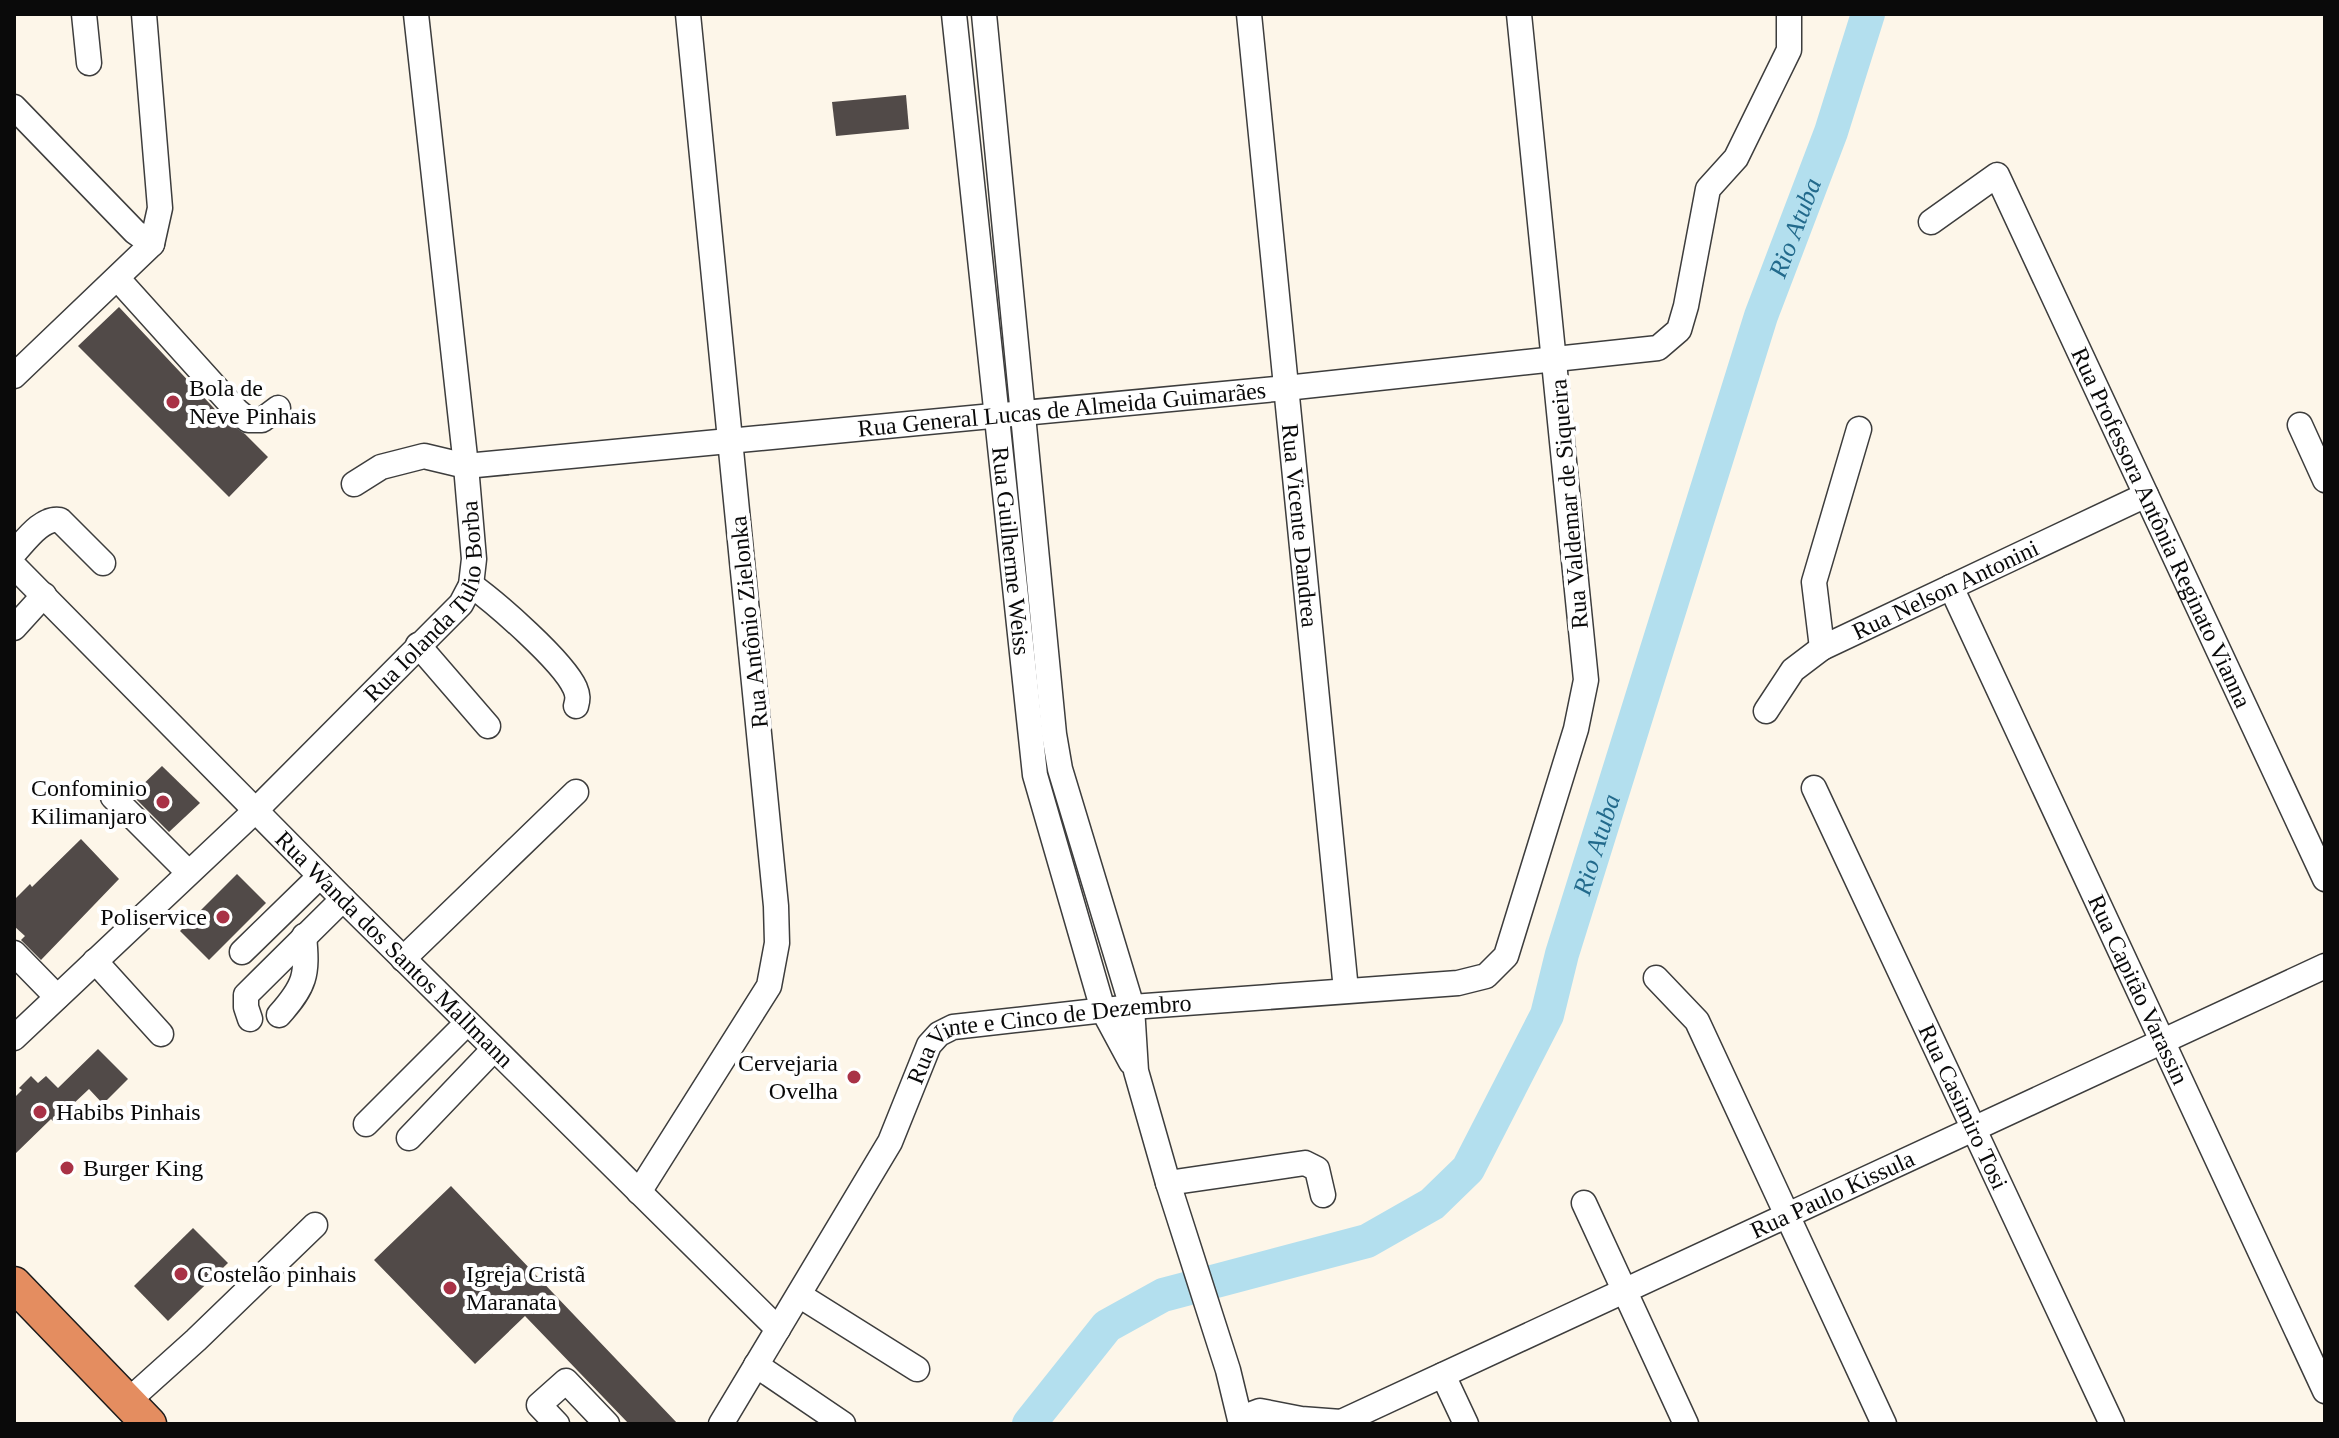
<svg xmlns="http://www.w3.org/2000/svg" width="2339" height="1438" viewBox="0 0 2339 1438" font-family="'Times New Roman',serif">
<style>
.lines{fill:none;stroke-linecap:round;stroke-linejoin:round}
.river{stroke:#b3dfee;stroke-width:34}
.building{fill:#514a48}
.minor-casing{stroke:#3d3d3d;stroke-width:27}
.highway-casing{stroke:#1b1b1b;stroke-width:37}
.minor{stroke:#fff;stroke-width:24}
.highway{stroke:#e48d60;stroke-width:34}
.poi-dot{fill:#a93246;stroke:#fff;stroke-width:3}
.labels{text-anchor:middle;stroke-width:8;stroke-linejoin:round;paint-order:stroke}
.poi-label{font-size:24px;fill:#0a0a0a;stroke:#fff;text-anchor:start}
.street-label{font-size:24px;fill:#0a0a0a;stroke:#fff}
.water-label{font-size:26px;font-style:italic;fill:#226a8c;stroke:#fff}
</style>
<rect width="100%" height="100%" fill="#fdf6e9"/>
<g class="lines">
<path class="river" id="s1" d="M1029 1424 1107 1326 1163 1295 1367 1241 1432 1204 1468 1169 1547 1015 1562 954 1761 316 1831 132 1868 14"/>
</g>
<g class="building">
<path d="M906 95 909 129 836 136 832 102Z"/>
<path d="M119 307 226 421 245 434 268 457 229 497 78 346Z"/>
<path d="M162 766 200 803 169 832 132 795Z"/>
<path d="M81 839 119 879 41 960 21 940 25 936 14 926V900L30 884 32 887Z"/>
<path d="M237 874 266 903 209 960 180 931Z"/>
<path d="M98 1049 128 1079 103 1104 89 1089 54 1122 51 1119 14 1155V1098L22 1090 19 1088 31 1076 38 1083 46 1076 58 1088Z"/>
<path d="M451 1186 678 1424H629L525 1316 475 1364 374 1260Z"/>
<path d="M193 1228 228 1263 168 1321 134 1286Z"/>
</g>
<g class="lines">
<g class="minor-casing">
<g id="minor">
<path d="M84 14 89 63"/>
<path id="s2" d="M954 14 1035 775 1103 1010 1131 1062"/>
<path d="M984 14 1054 734 1060 769 1132 1007 1136 1071 1168 1183 1228 1370 1241 1424"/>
<path id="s3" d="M1249 14 1346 990"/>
<path d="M14 107 135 232 152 244"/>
<path id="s4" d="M1931 222 1997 175 2325 879"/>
<path d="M118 279 237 411 248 420H262L278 408"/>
<path d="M14 376 152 244 160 208 144 14"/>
<path d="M2300 425 2325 480"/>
<path id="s5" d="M354 484 381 467 424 456 466 466 1286 388 1658 348 1679 330 1686 306 1708 189 1736 158 1789 50V14"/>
<path d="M14 553C26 540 42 517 60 520L103 563"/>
<path id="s6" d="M14 566 343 899 778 1329"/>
<path d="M471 585C496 603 563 661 575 688 578 695 578 699 576 706"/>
<path id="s7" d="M1951 587 2325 1391"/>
<path d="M14 628 44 595"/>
<path d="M418 645 488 726"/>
<path d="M1822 648 1814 582 1859 429"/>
<path id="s8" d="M1766 711 1793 670 1822 648 2146 495"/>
<path id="s9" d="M1814 788 2112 1424"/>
<path d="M113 797 188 872"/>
<path d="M242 952 320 876"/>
<path d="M14 953 57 997"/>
<path d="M403 959 576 792"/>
<path d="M95 961 161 1034"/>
<path d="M1656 978 1697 1021 1884 1424"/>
<path d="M279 1015C305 986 308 975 304 936"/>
<path d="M250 1019 246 1007V995L343 899"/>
<path id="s10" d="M14 1038 256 810 461 604 471 585 474 559 466 466 416 14"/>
<path d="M366 1124 467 1023"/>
<path d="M409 1138 494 1049"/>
<path d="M1168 1183 1305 1163 1317 1169 1323 1195"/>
<path d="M639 1192 769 986 777 943 776 906 688 14"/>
<path d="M1584 1203 1686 1424"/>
<path d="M799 1295 917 1369"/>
<path d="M756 1365 843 1424"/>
<path d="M1443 1375 1466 1424"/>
<path d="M127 1402 196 1340 315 1225"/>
<path d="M557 1424 539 1405 566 1381 607 1424"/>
<path id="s11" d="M721 1424 890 1142 929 1045 939 1034 953 1027 1132 1007 1458 983 1486 976 1506 956 1576 729 1586 680 1519 14"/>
<path d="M1243 1424 1252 1414 1260 1411 1301 1419 1341 1422"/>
<path id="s12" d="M1337 1424 2325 966"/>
</g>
</g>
<g class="highway-casing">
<path id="highway" d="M14 1284 149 1424"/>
</g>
<use href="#minor" class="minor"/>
<use href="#highway" class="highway"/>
</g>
<g class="poi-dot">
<circle cx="173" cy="402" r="8"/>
<circle cx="163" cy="802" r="8"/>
<circle cx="223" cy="917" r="8"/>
<circle cx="854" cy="1077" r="8"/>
<circle cx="40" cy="1112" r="8"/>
<circle cx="67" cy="1168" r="8"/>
<circle cx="181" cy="1274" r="8"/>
<circle cx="450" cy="1288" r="8"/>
</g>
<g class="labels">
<g class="poi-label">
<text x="189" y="396">Bola de<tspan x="189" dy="28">Neve Pinhais</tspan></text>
<text x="147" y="796" text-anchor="end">Confominio<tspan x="147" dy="28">Kilimanjaro</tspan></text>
<text x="207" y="925" text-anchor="end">Poliservice</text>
<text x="838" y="1071" text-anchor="end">Cervejaria<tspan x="838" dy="28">Ovelha</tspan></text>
<text x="56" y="1120">Habibs Pinhais</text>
<text x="83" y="1176">Burger King</text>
<text x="197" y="1282">Costelão pinhais</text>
<text x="466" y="1282">Igreja Cristã<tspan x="466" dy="28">Maranata</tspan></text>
</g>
<g class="street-label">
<text dy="8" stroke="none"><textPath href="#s5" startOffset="718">Rua General Lucas de Almeida Guimarães</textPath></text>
<text transform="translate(1569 504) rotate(-95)" y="8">Rua Valdemar de Siqueira</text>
<text dy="8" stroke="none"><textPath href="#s3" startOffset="514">Rua Vicente Dandrea</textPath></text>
<text dy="8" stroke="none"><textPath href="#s4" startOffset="470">Rua Professora Antônia Reginato Vianna</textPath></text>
<text dy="8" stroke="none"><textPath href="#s2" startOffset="540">Rua Guilherme Weiss</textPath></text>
<text dy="8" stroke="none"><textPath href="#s8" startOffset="222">Rua Nelson Antonini</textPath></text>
<text dy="8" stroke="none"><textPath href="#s10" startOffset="610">Rua Iolanda Tulio Borba</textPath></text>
<text transform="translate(749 622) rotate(-96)" y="8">Rua Antônio Zielonka</text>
<text dy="8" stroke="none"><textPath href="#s6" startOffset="540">Rua Wanda dos Santos Mallmann</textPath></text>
<text dy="8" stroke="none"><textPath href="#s7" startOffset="444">Rua Capitão Varassin</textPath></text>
<text dy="8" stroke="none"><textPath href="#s11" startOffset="548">Rua Vinte e Cinco de Dezembro</textPath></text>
<text dy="8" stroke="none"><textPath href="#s9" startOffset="352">Rua Casimiro Tosi</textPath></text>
<text dy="8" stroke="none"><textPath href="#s12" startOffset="546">Rua Paulo Kissula</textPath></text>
</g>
<g class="water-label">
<text dy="9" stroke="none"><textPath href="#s1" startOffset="1524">Rio Atuba</textPath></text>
<text dy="9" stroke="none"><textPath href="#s1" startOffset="876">Rio Atuba</textPath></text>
</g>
</g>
<rect width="2339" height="1438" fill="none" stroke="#0a0a0a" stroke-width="32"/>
</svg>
